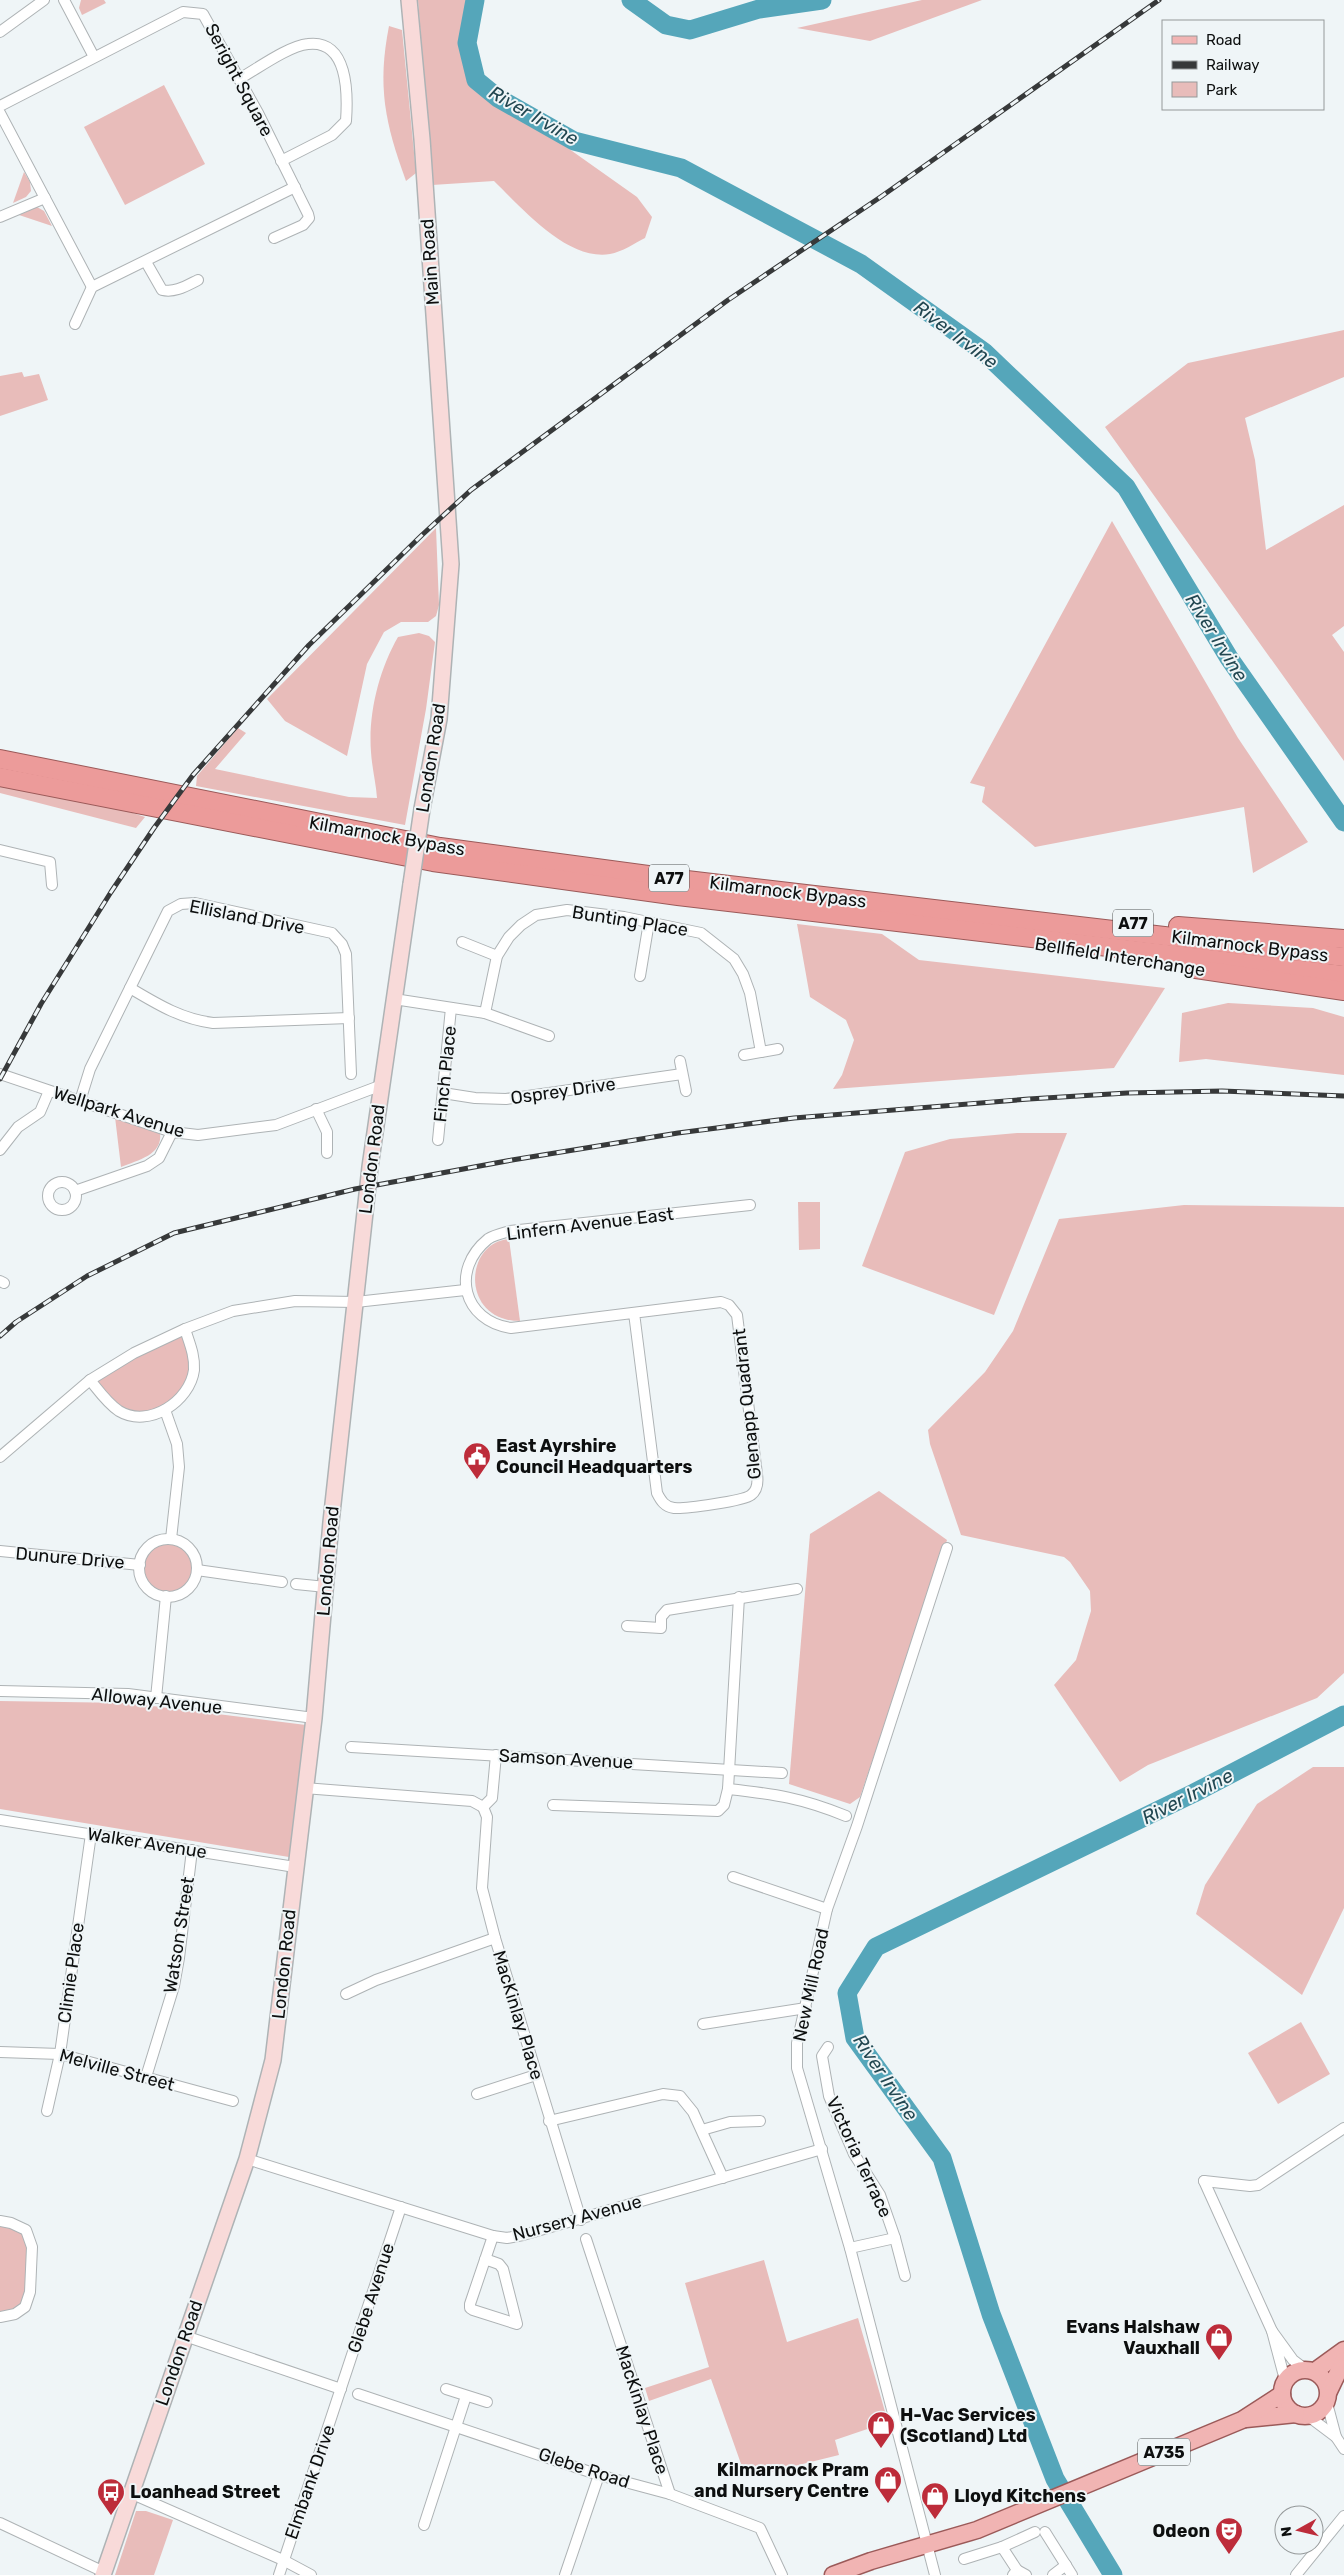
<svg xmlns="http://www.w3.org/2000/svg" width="1344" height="2575" viewBox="0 0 1344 2575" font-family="Rubik,sans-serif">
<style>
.green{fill:#e8bcba}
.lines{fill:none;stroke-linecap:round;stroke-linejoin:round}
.river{stroke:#55a6ba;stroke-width:19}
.minor-casing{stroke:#aeb3b5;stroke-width:12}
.secondary-casing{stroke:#aeb3b5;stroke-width:18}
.primary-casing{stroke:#9b5a59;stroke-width:19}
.trunk-casing{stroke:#9b5a59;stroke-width:20}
.minor{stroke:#fff;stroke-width:10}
.secondary{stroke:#f8dad9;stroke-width:15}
.primary{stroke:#f1b4b3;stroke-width:16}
.trunk{stroke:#ec9b9a;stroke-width:18}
.rail-casing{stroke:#37393a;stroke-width:5}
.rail{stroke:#eff5f7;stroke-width:3;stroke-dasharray:9;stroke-linecap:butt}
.secondary-bridge-casing{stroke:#aeb3b5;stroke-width:18;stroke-linecap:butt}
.secondary-bridge{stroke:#f8dad9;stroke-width:15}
.labels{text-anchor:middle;stroke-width:4;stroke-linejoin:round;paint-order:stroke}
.shield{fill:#eff5f7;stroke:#515455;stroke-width:1}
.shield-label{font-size:16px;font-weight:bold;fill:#0d0f0f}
.street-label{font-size:18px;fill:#0d0f0f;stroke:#eff5f7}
.poi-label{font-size:18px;font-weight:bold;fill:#0d0f0f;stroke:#eff5f7;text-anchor:start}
.water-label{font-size:19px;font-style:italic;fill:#224751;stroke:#eff5f7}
</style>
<rect width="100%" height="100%" fill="#eff5f7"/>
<g class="green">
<path d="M81 0H104L106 3 82 15 79 8Z"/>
<path d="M418 0H468L463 48 471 83 495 106 548 134 637 197 652 217 645 238C635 243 622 252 610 254 567 261 522 208 494 181L432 185Z"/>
<path d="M922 0H982L870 41 797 28Z"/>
<path d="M389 26 402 30 416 173 406 181C385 123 377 87 389 26Z"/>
<path d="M164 85 205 164 125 205 84 127Z"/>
<path d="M24 172 30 182 31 191 26 197 13 203Z"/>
<path d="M37 207 44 211 52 226 19 215Z"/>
<path d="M1344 330V377L1245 418 1255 460 1266 550 1344 505V626L1332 635 1344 652V761L1105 427 1188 363Z"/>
<path d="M22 372 24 377 39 374 48 400 0 416V376Z"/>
<path d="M1112 521 1238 738 1308 842 1253 873 1244 807 1035 847 982 802 985 787 970 783Z"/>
<path d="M436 528 439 605 436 616 428 622H401L384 632 367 664 347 756 285 721 267 699Z"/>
<path d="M419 633 429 636 435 642 426 709 405 825 196 786 197 776 238 728 246 733 215 769 349 797 377 798C376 783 372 768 371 752 368 714 379 670 398 637Z"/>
<path d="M0 782 93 800 145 817 136 828 0 793Z"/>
<path d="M797 924 882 934 919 960 1165 988 1114 1068 833 1089 842 1075 854 1040 846 1020 810 997Z"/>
<path d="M1228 1003 1313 1008 1344 1017V1075L1206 1059 1179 1062 1182 1013Z"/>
<path d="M115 1117 160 1133C163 1155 138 1160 121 1167Z"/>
<path d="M1017 1133H1067L994 1315 862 1266 905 1152 950 1139Z"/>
<path d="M798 1202H820V1249L799 1250Z"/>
<path d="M1184 1205 1344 1207V1673L1317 1698 1148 1765 1120 1782 1054 1685 1076 1660 1091 1611 1090 1591 1070 1562 1064 1557 961 1535 930 1444 928 1430 985 1372 1013 1331 1059 1219Z"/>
<path d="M509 1239 520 1321C461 1321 463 1243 509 1239Z"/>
<path d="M185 1329 194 1355 190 1384 152 1415 120 1411 90 1380Z"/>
<path d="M879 1491 947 1540 860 1797 850 1804 789 1784 810 1534Z"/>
<circle cx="168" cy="1568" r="24"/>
<path d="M0 1701 128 1703 306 1725 289 1857 0 1809Z"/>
<path d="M1313 1767H1344V1908L1302 1995 1196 1914 1205 1885 1257 1804Z"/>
<path d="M1301 2022 1330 2074 1278 2104 1248 2053Z"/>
<path d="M0 2221 26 2230 32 2247 25 2307 0 2317Z"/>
<path d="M764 2260 787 2342 858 2318 888 2422 835 2440 839 2455 746 2478 711 2379 649 2401 645 2388 709 2367 685 2283Z"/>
<path d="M136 2511H146L173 2520 154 2575H115Z"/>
</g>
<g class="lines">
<g class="river">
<path d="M475 0 467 43 476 80 498 98 574 141 681 168 861 264 984 352 1126 487 1229 658 1344 822"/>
<path d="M631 0 666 25 690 30 759 9 822 0"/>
<path d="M1113 2575 1055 2479 991 2314 942 2158 855 2038 847 1993 876 1947 1194 1793 1344 1715"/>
</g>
<g class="minor-casing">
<g id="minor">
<path d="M64 0 94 57"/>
<path d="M0 32 44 0"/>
<path d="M239 79C257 69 288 46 308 44 348 39 348 93 346 121L332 135 281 161"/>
<path d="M0 106 183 12 203 14 258 113 308 214 309 218 303 225 274 238"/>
<path d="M0 113 92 287"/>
<path d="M0 217 45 198"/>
<path d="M146 262 162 290C175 293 186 286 198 280"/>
<path d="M75 324 92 287 295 187"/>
<path d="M0 850 50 862 52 885"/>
<path d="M462 942 497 956"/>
<path d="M640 976 649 922"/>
<path d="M130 988C157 1004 181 1019 213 1023L349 1018"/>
<path d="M394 999 485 1013 549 1036"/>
<path d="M485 1013 497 956 509 937 521 925 536 915 567 910 624 917 701 933 734 959 743 974 750 993 761 1052"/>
<path d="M744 1055 778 1049"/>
<path d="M680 1061 686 1091"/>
<path d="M0 1074 172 1132 198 1135 276 1125 382 1085"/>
<path d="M443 1093 475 1098 506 1099 682 1074"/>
<path d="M80 1101 90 1069 168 911 181 904 195 903 332 933 342 944 346 954 351 1074"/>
<path d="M316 1109 327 1132V1153"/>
<path d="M438 1140 451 1008"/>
<path d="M0 1150 18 1127 40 1112 49 1091"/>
<circle cx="62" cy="1196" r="14"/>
<path d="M75 1191 147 1166 159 1158 172 1132"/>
<path d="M0 1281 4 1283"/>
<path d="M634 1313 657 1493C661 1501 665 1507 674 1508 684 1509 744 1501 751 1495 758 1490 758 1481 757 1474L737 1315 729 1305 721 1302 511 1328C463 1321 450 1270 488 1239 494 1235 503 1233 510 1231L750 1205"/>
<path d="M90 1380C99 1391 107 1403 119 1411 149 1429 190 1401 194 1370 195 1355 189 1342 185 1329"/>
<path d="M165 1410 177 1444 179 1467 171 1539"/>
<path d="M0 1457 90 1380 134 1353 185 1329 233 1311 295 1301 356 1302 465 1290"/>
<circle cx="168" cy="1568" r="29"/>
<path d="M0 1551 140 1565"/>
<path d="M197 1570 282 1582"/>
<path d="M296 1584 326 1587"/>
<path d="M627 1626 661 1628V1617L667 1610 797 1589"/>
<path d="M0 1691 128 1694 314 1718"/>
<path d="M156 1698 166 1596"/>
<path d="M351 1747 782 1773"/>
<path d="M304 1788 472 1801 483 1807"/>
<path d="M728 1789C775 1794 802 1798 846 1816"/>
<path d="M553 1805 718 1811 724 1805 728 1789 739 1597"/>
<path d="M483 1807 487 1817 482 1888 495 1938 581 2220"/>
<path d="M483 1807 492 1798 496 1755"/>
<path d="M0 1820 295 1867"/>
<path d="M733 1877 827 1909"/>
<path d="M346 1994 376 1980 495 1938"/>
<path d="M703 2024 806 2008"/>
<path d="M828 2047 822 2056 829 2096 854 2154 880 2195 895 2238 905 2276"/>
<path d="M0 2052 60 2054 233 2101"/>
<path d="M146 2077 174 1986 179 1958 192 1850"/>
<path d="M477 2094 536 2075"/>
<path d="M47 2111 60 2054 91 1834"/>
<path d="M549 2121 663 2094 680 2096 693 2112 723 2178"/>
<path d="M702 2130 730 2122 760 2121"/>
<path d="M247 2159 493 2236 507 2238 523 2235 822 2149"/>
<path d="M1204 2181 1272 2331"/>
<path d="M1204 2181 1250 2186 1258 2185 1344 2128"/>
<path d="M0 2221 11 2223 26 2230 32 2247 30 2292 25 2307 15 2314 0 2317"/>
<path d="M586 2239 670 2494"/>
<path d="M850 2248 895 2238"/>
<path d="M485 2259 499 2264 503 2269 517 2324 473 2310 470 2308V2304L493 2236"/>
<path d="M185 2336 341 2389"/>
<path d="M1285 2380 1272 2331 1293 2360 1305 2369"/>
<path d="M446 2389 487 2402"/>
<path d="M358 2394 599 2475 670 2494 760 2528 782 2575"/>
<path d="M1327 2403 1336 2437"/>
<path d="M1308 2416 1336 2437 1344 2449"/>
<path d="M130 2493 283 2560 311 2575"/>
<path d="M0 2523 104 2572"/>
<path d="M424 2525 466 2396"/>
<path d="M1045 2532 1072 2575"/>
<path d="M1002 2547 1017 2570 1013 2575"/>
<path d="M964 2559 1002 2547 1035 2532"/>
<path d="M1017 2570 1026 2575"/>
<path d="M279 2575 401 2207"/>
<path d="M565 2575 599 2475"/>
<path d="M935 2575 850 2248 797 2068V2043L827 1909 857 1826 947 1548"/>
<path d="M1053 2575 1066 2565"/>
<path d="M1296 2575 1344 2516"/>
</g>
</g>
<g class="secondary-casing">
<g id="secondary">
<path d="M409 0 422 139 451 564 439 719 422 809"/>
<path d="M103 2575 247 2159 273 2060 314 1718 331 1522 370 1167 411 884"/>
</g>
</g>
<g class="primary-casing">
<g id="primary">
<circle cx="1305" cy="2393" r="23"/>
<path d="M1315 2371 1344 2350"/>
<path d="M1329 2391 1344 2360"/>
<path d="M1246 2419 1296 2414"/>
<path d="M833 2575 871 2561 977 2530 1242 2420 1282 2394"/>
</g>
</g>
<g class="trunk-casing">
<g id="trunk">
<path d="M0 759 440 847 678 879 1344 957"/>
<path d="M0 777 433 862 678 896 1344 975"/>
<path d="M1178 926 1344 939"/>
<path d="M1196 969 1344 991"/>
</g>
</g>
<use href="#minor" class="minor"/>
<use href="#secondary" class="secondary"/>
<use href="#primary" class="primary"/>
<use href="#trunk" class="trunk"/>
<g class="rail-casing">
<g id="rail">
<path d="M0 1079 41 1004 111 892 154 828 193 775 309 645 422 535 471 490 728 300 882 196 1159 0"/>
<path d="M0 1336 16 1322 87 1276 174 1233 355 1189 512 1160 678 1133 794 1118 1029 1099 1127 1093 1222 1091 1344 1096"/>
</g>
</g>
<use href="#rail" class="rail"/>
<g class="secondary-bridge-casing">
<path id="secondary-bridge" d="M411 884 422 809"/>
</g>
<use href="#secondary-bridge" class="secondary-bridge"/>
</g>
<defs>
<g id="civic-pin" transform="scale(1.4375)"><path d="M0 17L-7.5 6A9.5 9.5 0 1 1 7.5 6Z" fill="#bd2c3a" stroke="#eff5f7"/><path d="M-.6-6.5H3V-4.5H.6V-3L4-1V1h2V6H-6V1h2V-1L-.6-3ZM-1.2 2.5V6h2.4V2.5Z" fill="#fff"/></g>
<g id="shop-pin" transform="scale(1.4375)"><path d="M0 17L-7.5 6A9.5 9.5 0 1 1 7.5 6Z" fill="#bd2c3a" stroke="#eff5f7"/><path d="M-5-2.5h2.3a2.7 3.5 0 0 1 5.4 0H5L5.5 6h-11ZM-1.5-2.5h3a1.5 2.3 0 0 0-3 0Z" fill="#fff"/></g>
<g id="bus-pin" transform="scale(1.4375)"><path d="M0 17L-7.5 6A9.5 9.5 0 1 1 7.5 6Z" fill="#bd2c3a" stroke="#eff5f7"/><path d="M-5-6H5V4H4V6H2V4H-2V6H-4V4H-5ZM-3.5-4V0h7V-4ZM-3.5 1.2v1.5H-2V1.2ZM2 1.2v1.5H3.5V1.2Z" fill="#fff"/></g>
<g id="theatre-pin" transform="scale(1.4375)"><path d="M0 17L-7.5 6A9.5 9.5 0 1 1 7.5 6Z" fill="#bd2c3a" stroke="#eff5f7"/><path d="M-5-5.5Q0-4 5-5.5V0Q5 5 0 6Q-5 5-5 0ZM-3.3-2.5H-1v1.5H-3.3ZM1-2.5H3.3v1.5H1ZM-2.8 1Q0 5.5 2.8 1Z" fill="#fff"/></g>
</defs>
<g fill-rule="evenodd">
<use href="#civic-pin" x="477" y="1456"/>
<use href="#shop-pin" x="1219" y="2337"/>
<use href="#shop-pin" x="881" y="2425"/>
<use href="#shop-pin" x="888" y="2480"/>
<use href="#bus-pin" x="111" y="2492"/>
<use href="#shop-pin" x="935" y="2496"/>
<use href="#theatre-pin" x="1229" y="2531"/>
</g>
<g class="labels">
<g class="shield">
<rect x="649" y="864.5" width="40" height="27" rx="4"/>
<rect x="1113" y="909.5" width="40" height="27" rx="4"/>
<rect x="1138" y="2438.5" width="52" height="27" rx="4"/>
</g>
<g class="shield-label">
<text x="669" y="884">A77</text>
<text x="1133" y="929">A77</text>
<text x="1164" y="2458">A735</text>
</g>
<g class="street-label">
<text transform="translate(239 80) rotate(62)" y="6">Seright Square</text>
<text transform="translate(430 262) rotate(-94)" y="6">Main Road</text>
<text transform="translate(431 758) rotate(-81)" y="6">London Road</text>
<text transform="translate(387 836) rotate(10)" y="6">Kilmarnock Bypass</text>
<text transform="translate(788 892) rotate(7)" y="6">Kilmarnock Bypass</text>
<text transform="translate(247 917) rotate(11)" y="6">Ellisland Drive</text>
<text transform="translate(630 921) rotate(9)" y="6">Bunting Place</text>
<text transform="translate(1250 946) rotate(7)" y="6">Kilmarnock Bypass</text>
<text transform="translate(1120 957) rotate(9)" y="6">Bellfield Interchange</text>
<text transform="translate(445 1074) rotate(-84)" y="6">Finch Place</text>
<text transform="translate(563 1091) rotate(-8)" y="6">Osprey Drive</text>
<text transform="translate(119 1112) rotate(17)" y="6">Wellpark Avenue</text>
<text transform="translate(372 1159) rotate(-83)" y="6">London Road</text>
<text transform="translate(590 1224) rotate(-7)" y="6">Linfern Avenue East</text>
<text transform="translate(747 1404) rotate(-96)" y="6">Glenapp Quadrant</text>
<text transform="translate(70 1558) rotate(5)" y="6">Dunure Drive</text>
<text transform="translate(328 1561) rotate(-85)" y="6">London Road</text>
<text transform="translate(157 1701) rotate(6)" y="6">Alloway Avenue</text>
<text transform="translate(566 1759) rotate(3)" y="6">Samson Avenue</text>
<text transform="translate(147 1843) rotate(9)" y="6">Walker Avenue</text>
<text transform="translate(179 1935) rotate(-81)" y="6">Watson Street</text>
<text transform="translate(284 1964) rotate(-84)" y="6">London Road</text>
<text transform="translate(71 1973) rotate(-82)" y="6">Climie Place</text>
<text transform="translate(811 1985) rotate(-78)" y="6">New Mill Road</text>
<text transform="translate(518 2015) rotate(73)" y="6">MacKinlay Place</text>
<text transform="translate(117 2070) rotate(15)" y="6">Melville Street</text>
<text transform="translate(859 2157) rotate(65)" y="6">Victoria Terrace</text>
<text transform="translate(577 2218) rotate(-15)" y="6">Nursery Avenue</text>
<text transform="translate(371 2298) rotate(-72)" y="6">Glebe Avenue</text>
<text transform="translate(179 2353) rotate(-71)" y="6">London Road</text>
<text transform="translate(642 2410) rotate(72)" y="6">MacKinlay Place</text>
<text transform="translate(584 2468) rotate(18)" y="6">Glebe Road</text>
<text transform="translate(310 2482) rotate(-71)" y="6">Elmbank Drive</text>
</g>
<g class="poi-label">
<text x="496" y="1452">East Ayrshire<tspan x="496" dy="21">Council Headquarters</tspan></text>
<text x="1200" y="2333" text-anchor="end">Evans Halshaw<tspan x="1200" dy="21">Vauxhall</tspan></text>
<text x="900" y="2421">H-Vac Services<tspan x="900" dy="21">(Scotland) Ltd</tspan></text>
<text x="869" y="2476" text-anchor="end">Kilmarnock Pram<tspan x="869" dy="21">and Nursery Centre</tspan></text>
<text x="130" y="2498">Loanhead Street</text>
<text x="954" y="2502">Lloyd Kitchens</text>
<text x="1210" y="2537" text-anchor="end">Odeon</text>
</g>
<g class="water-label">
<text transform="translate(534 115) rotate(30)" y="7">River Irvine</text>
<text transform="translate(956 334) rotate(37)" y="7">River Irvine</text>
<text transform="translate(1217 637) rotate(58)" y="7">River Irvine</text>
<text transform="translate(1187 1796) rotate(-27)" y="7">River Irvine</text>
<text transform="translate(886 2077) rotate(56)" y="7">River Irvine</text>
</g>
</g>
<rect x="1162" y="20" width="162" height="90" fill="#eff5f7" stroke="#95999a"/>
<rect x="1172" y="36" width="25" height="8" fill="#f1b4b3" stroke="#95999a"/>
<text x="1206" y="45" font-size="15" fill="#0d0f0f">Road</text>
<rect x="1172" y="61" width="25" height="8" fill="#37393a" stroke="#95999a"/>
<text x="1206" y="70" font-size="15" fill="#0d0f0f">Railway</text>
<rect x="1172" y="82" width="25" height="15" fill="#e8bcba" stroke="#95999a"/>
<text x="1206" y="95" font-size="15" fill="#0d0f0f">Park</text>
<g transform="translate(1299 2530) rotate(262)"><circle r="24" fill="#eff5f7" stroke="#95999a"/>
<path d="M0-4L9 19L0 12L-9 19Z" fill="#bd2c3a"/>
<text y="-8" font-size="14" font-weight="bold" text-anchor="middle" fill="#0d0f0f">N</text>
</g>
</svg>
